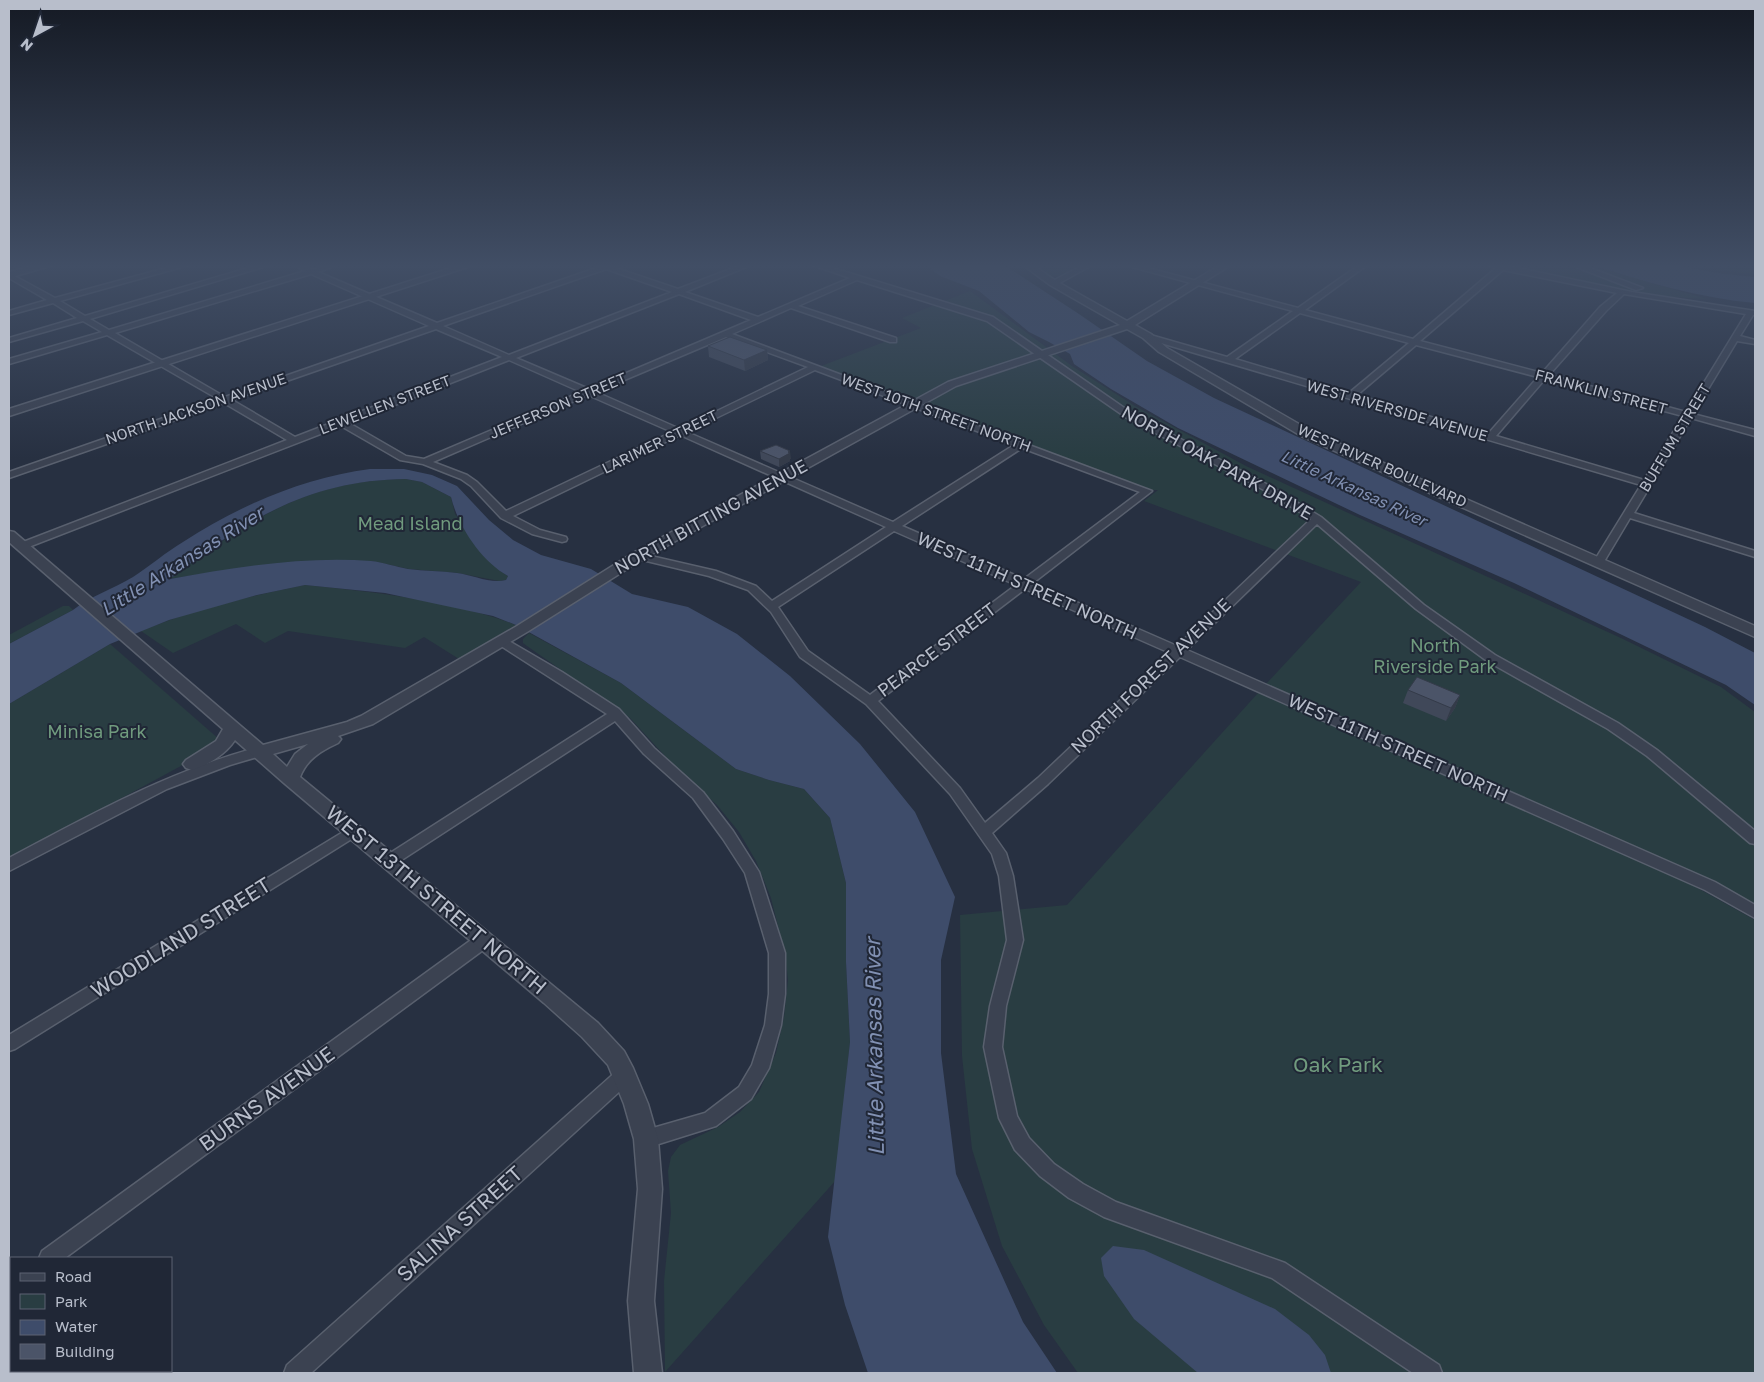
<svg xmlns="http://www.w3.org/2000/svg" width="1764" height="1382" viewBox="0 0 1764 1382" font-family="'Golos Text',sans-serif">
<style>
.green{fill:#293d42}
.water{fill:#3e4c6a;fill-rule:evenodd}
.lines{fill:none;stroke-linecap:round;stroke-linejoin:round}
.minor-casing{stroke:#59606e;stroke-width:3}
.tertiary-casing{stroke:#59606e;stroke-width:3}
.minor{fill:#3b4251;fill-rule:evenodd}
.tertiary{fill:#3b4251;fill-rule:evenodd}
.wall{fill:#404859}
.shaded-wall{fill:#343b49}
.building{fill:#4b5468;stroke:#343b49}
.labels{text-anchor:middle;stroke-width:4;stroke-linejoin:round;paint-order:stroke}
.far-street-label{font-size:15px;fill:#b8becb;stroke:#202736}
.far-water-label{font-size:16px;font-style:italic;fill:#8190b2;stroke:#202736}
.street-label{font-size:18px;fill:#b8becb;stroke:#202736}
.park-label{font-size:18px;fill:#709b7e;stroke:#202736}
.water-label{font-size:19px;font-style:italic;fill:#8190b2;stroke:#202736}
.near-street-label{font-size:21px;fill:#b8becb;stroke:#202736}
.near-park-label{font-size:21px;fill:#709b7e;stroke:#202736}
.near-water-label{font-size:22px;font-style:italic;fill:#8190b2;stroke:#202736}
</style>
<rect width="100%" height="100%" fill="#273041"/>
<g class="green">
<path d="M1028 265H1085C1056 280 1056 281 1028 265Z"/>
<path d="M1504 265H1589L1707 299 1655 296Z"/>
<path d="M1686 265H1755V275Z"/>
<path d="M970 291 1072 366 1135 406 1246 466 1623 639 1721 687 1755 712V905L1714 882 1651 854 1266 684 1361 582 1144 501 1158 490H1148L816 368 921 328 902 318Z"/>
<path d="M406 479 422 482 451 497 455 514 500 571 508 576 506 580 499 581 458 573 409 569 372 561H306L249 567 169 579C248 522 303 480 406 479Z"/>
<path d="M305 585C373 592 451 600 516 625L459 659 424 637 405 648 288 631 265 643 236 624 173 653 141 631C194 609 250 596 305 585Z"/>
<path d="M63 606H69L73 610 9 644V635Z"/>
<path d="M529 633 621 683 736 769 769 780 804 789 830 818 846 883V962L850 1042 836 1180 665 1372 664 1281 671 1213 668 1171 671 1157 680 1145 718 1127 740 1112 759 1092 776 1053 784 1017 788 980 785 954 771 898 756 861 739 832 717 805 677 769 630 718 527 646 523 643V639Z"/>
<path d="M110 644 220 740 216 747 9 859V704Z"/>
<path d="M1258 693 1685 881 1755 920V1373H1078L1044 1325 1002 1246 972 1149 962 1056 960 915 1067 905Z"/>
</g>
<g class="water">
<path d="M926 265H1004L1079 314 1147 361 1214 398 1705 627 1755 653V705L1726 685 1514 583 1360 515 1178 428 1111 389 1074 364 1070 354 1049 342 1029 332 979 291 940 276Z"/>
<path d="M1592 265H1672L1725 274 1755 277V303C1699 298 1646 282 1592 265Z"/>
<path d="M370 469H404L432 475 457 486 489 520 513 540 541 555 591 569 632 594 688 607 737 634 790 676 860 744 915 812 955 897 941 960V1053L956 1174 1023 1322 1057 1373H868L845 1305 828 1237 850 1042 846 962V883L830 818 804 789 769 780 736 769 621 683 516 625 493 616 385 593 305 585 257 595 169 620 110 644 9 704V644L73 610C91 596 113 589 133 577 150 566 166 552 183 542 240 505 303 478 370 469ZM406 479 422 482 451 497C458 526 481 561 508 576L506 580C490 584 473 575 457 573 441 571 424 571 408 569 396 567 383 562 371 561 305 556 235 567 170 579 182 569 195 560 207 551 270 506 327 480 406 479Z"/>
<path d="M1113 1246 1144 1250 1275 1309 1309 1335 1325 1355 1331 1373H1198L1134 1319 1104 1276 1101 1258Z"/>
</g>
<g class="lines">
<g class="minor-casing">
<g id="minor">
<path d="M177 265H189L60 301 85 316 258 265H270L90 319 109 330 305 271 293 265C300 265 307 269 313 269 320 269 328 265 337 265L318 272 437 323 599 267 598 265H614L613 267 678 289 741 265H751L685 292 758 317 850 278 812 265H823L993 317 1133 414 1270 486 1321 517 1424 605 1495 655 1618 723 1657 750 1755 831V844L1750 843 1647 756 1608 729 1487 661 1416 609 1317 524 1187 650 1715 882 1755 905V918L1705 890 1180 657 1048 784 992 833 1006 853 1013 876 1023 940 1006 1006 1002 1047 1017 1116 1029 1138 1054 1164 1083 1184 1116 1202 1285 1263 1439 1365 1442 1373H1413L1272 1278 1104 1217 1069 1198 1040 1176 1015 1150 999 1118 984 1047 990 1006 1007 940 999 876 992 854 950 794 866 704 800 657 771 612 748 590 709 576 634 558 633 556 638 553 716 571 756 586 772 601 886 527 680 435 513 516 540 530 566 537 567 539 566 541 562 542 532 534 501 518 471 486 461 479 423 464 400 460 341 426 26 548H18L17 546 18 544 287 440 224 403 9 478V472L218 399 107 335 9 364V359L102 332 83 321 9 342V338L77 318 53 303 9 315V311L47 300 9 278V273L55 298ZM606 269 672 292 509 355 443 326ZM311 274 429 326 225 397 115 333ZM857 280 987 321 1127 418 1264 490 1311 519 1177 646 1033 583 1152 491 732 334 791 308 890 342H896V338L798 306ZM679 294 751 320 589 389 516 358ZM436 329 502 357 295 437 232 400ZM726 337 808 367 680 429 596 392ZM509 360 581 392 424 459 406 456 349 423ZM815 370 1014 445 893 522 687 432ZM588 395 672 432 506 511 477 482 467 475 433 462ZM1022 448 1140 492 1024 579 902 526ZM894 531 1016 585 870 695 808 651 778 607ZM1025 589 1170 653 1038 778 985 823 960 788 878 701Z"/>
<path d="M1083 265H1092L1056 285 1049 283Z"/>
<path d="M1125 265H1137L1298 308 1359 265H1367L1305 310 1413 339 1496 268 1488 265H1504L1632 292 1755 311V315H1753L1740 336 1755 340V344L1737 341 1693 414 1755 430V436L1691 418 1634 513 1755 551V557L1630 518 1602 565H1594L1593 563 1641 485 1144 338V334H1147L1227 357 1293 311ZM1503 270 1617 293 1600 307 1542 373 1420 341ZM1624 294 1746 314 1686 412 1549 375 1606 311ZM1300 313 1409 343 1349 393 1235 359ZM1416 345 1538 377 1488 434 1357 395ZM1545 379 1683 416 1644 480 1496 436Z"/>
<path d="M1571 265H1582L1643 288 1636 290Z"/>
<path d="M502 637 562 672 619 709 654 748 703 792 733 831 759 872 785 953V994L781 1025 769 1068 751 1099 716 1126 646 1148 640 1145 637 1139 640 1133 646 1130 705 1113 739 1087 752 1065 765 1025 769 994V953L745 873 723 839 693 798 644 754 615 721 394 865 389 867 384 865 382 861 384 857 607 714 498 644 496 641 498 638Z"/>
<path d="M259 747 264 749 266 752 264 755 230 765 167 789 9 871V858C92 814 167 772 259 747Z"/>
<path d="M353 826 358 827 360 831 358 835 15 1049 9 1051V1035Z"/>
<path d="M484 934 490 935 492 940 490 945 65 1258H39L42 1251 478 935Z"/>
<path d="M625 1067 631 1069 634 1075 631 1081 311 1373H284L287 1365 619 1069Z"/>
<path d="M11 1276V1297L9 1298V1277Z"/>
</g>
</g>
<g class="tertiary-casing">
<g id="tertiary">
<path d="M37 265H53L9 278V272Z"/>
<path d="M460 265H474L9 416V409Z"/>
<path d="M1023 265H1033L1056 281 1127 321 1220 265H1231L1135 325 1151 334 1167 348 1311 431 1755 626V637L1303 437 1159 352 1143 338 1127 329 956 386 643 559 527 632 373 724 338 736 341 739 338 743C321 751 307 759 300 777L598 1023 624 1051 633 1068 648 1104 658 1139 662 1189 654 1301 662 1373H634L628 1301 638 1189 634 1139 624 1104 608 1065 582 1037 544 1003 284 783 235 740C226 754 208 765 192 770L186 768 183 764 186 760 216 741 223 729 9 542V531L14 532 263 745 347 722 361 716 517 626 633 553 948 382 1120 325 1050 285ZM308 744 295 754 287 767 273 754Z"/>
</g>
</g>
<use href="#minor" class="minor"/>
<use href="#tertiary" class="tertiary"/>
</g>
<g class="wall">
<path d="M708 346 767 350 768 360 745 371 709 357Z"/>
<path d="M760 451 791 459H790V461L779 467 761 459Z"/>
<path d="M1408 690 1460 695 1455 708 1446 721 1403 703Z"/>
</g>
<g class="shaded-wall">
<path d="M767 350 768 360 745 371 744 360Z"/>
<path d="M790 451 791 459H790V461L779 467V459Z"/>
<path d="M1460 695 1455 708 1446 721 1451 708Z"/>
</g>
<g class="building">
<path d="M730 337 767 350 744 360 708 346Z"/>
<path d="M776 445 790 451 788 452 790 453 779 459 760 451Z"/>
<path d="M1417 677 1460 695 1451 708 1408 690Z"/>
</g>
<linearGradient id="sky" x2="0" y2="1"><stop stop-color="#151a24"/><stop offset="0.58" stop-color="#414e65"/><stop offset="1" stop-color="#414e65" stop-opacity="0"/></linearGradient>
<rect width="1764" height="459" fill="url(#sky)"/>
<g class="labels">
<g class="far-street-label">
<text transform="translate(1601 392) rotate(15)" y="5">FRANKLIN STREET</text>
<text transform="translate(385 405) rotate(-21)" y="5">LEWELLEN STREET</text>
<text transform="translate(558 406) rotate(-23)" y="5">JEFFERSON STREET</text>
<text transform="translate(196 409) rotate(-19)" y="5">NORTH JACKSON AVENUE</text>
<text transform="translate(1397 411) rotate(16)" y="5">WEST RIVERSIDE AVENUE</text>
<text transform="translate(936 413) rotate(20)" y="5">WEST 10TH STREET NORTH</text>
<text transform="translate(1675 438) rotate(-59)" y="5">BUFFUM STREET</text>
<text transform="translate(660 442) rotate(-26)" y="5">LARIMER STREET</text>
<text transform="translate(1382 466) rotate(24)" y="5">WEST RIVER BOULEVARD</text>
</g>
<g class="far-water-label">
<text transform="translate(1354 488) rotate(25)" y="6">Little Arkansas River</text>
</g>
<g class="street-label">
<text transform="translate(1217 463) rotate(29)" y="6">NORTH OAK PARK DRIVE</text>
<text transform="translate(711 517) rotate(-29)" y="6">NORTH BITTING AVENUE</text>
<text transform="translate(1027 586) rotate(24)" y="6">WEST 11TH STREET NORTH</text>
<text transform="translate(937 650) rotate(-37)" y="6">PEARCE STREET</text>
<text transform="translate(1151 676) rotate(-44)" y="6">NORTH FOREST AVENUE</text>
<text transform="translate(1398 748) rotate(24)" y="6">WEST 11TH STREET NORTH</text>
</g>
<g class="park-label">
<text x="410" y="530">Mead Island</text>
<text x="1435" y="652">North<tspan x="1435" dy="21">Riverside Park</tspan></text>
<text x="97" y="738">Minisa Park</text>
</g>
<g class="water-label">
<text transform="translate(182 561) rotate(-32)" y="7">Little Arkansas River</text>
</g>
<g class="near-street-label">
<text transform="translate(436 900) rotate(40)" y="7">WEST 13TH STREET NORTH</text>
<text transform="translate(181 938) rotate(-32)" y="7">WOODLAND STREET</text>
<text transform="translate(267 1099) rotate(-36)" y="7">BURNS AVENUE</text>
<text transform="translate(460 1224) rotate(-42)" y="7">SALINA STREET</text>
</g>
<g class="near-park-label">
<text x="1338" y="1072">Oak Park</text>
</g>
<g class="near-water-label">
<text transform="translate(874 1047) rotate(-91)" y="8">Little Arkansas River</text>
</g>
</g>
<rect width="1764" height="1382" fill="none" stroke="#b8becb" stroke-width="20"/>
<rect x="10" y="1257" width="162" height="115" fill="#202736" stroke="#5d6372"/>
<rect x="20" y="1273" width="25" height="8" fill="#3b4251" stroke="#5d6372"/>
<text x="55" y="1282" font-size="15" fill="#b8becb">Road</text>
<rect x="20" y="1294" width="25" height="15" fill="#293d42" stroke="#5d6372"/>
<text x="55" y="1307" font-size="15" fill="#b8becb">Park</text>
<rect x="20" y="1320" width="25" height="15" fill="#3e4c6a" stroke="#5d6372"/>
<text x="55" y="1332" font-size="15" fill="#b8becb">Water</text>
<rect x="20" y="1344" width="25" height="15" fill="#4b5468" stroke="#5d6372"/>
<text x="55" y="1357" font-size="15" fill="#b8becb">Building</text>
<g transform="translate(35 35) rotate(220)" stroke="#202736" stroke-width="4" paint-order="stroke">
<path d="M0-4L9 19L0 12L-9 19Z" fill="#b8becb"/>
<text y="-8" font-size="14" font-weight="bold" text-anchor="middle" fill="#b8becb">N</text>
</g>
</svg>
